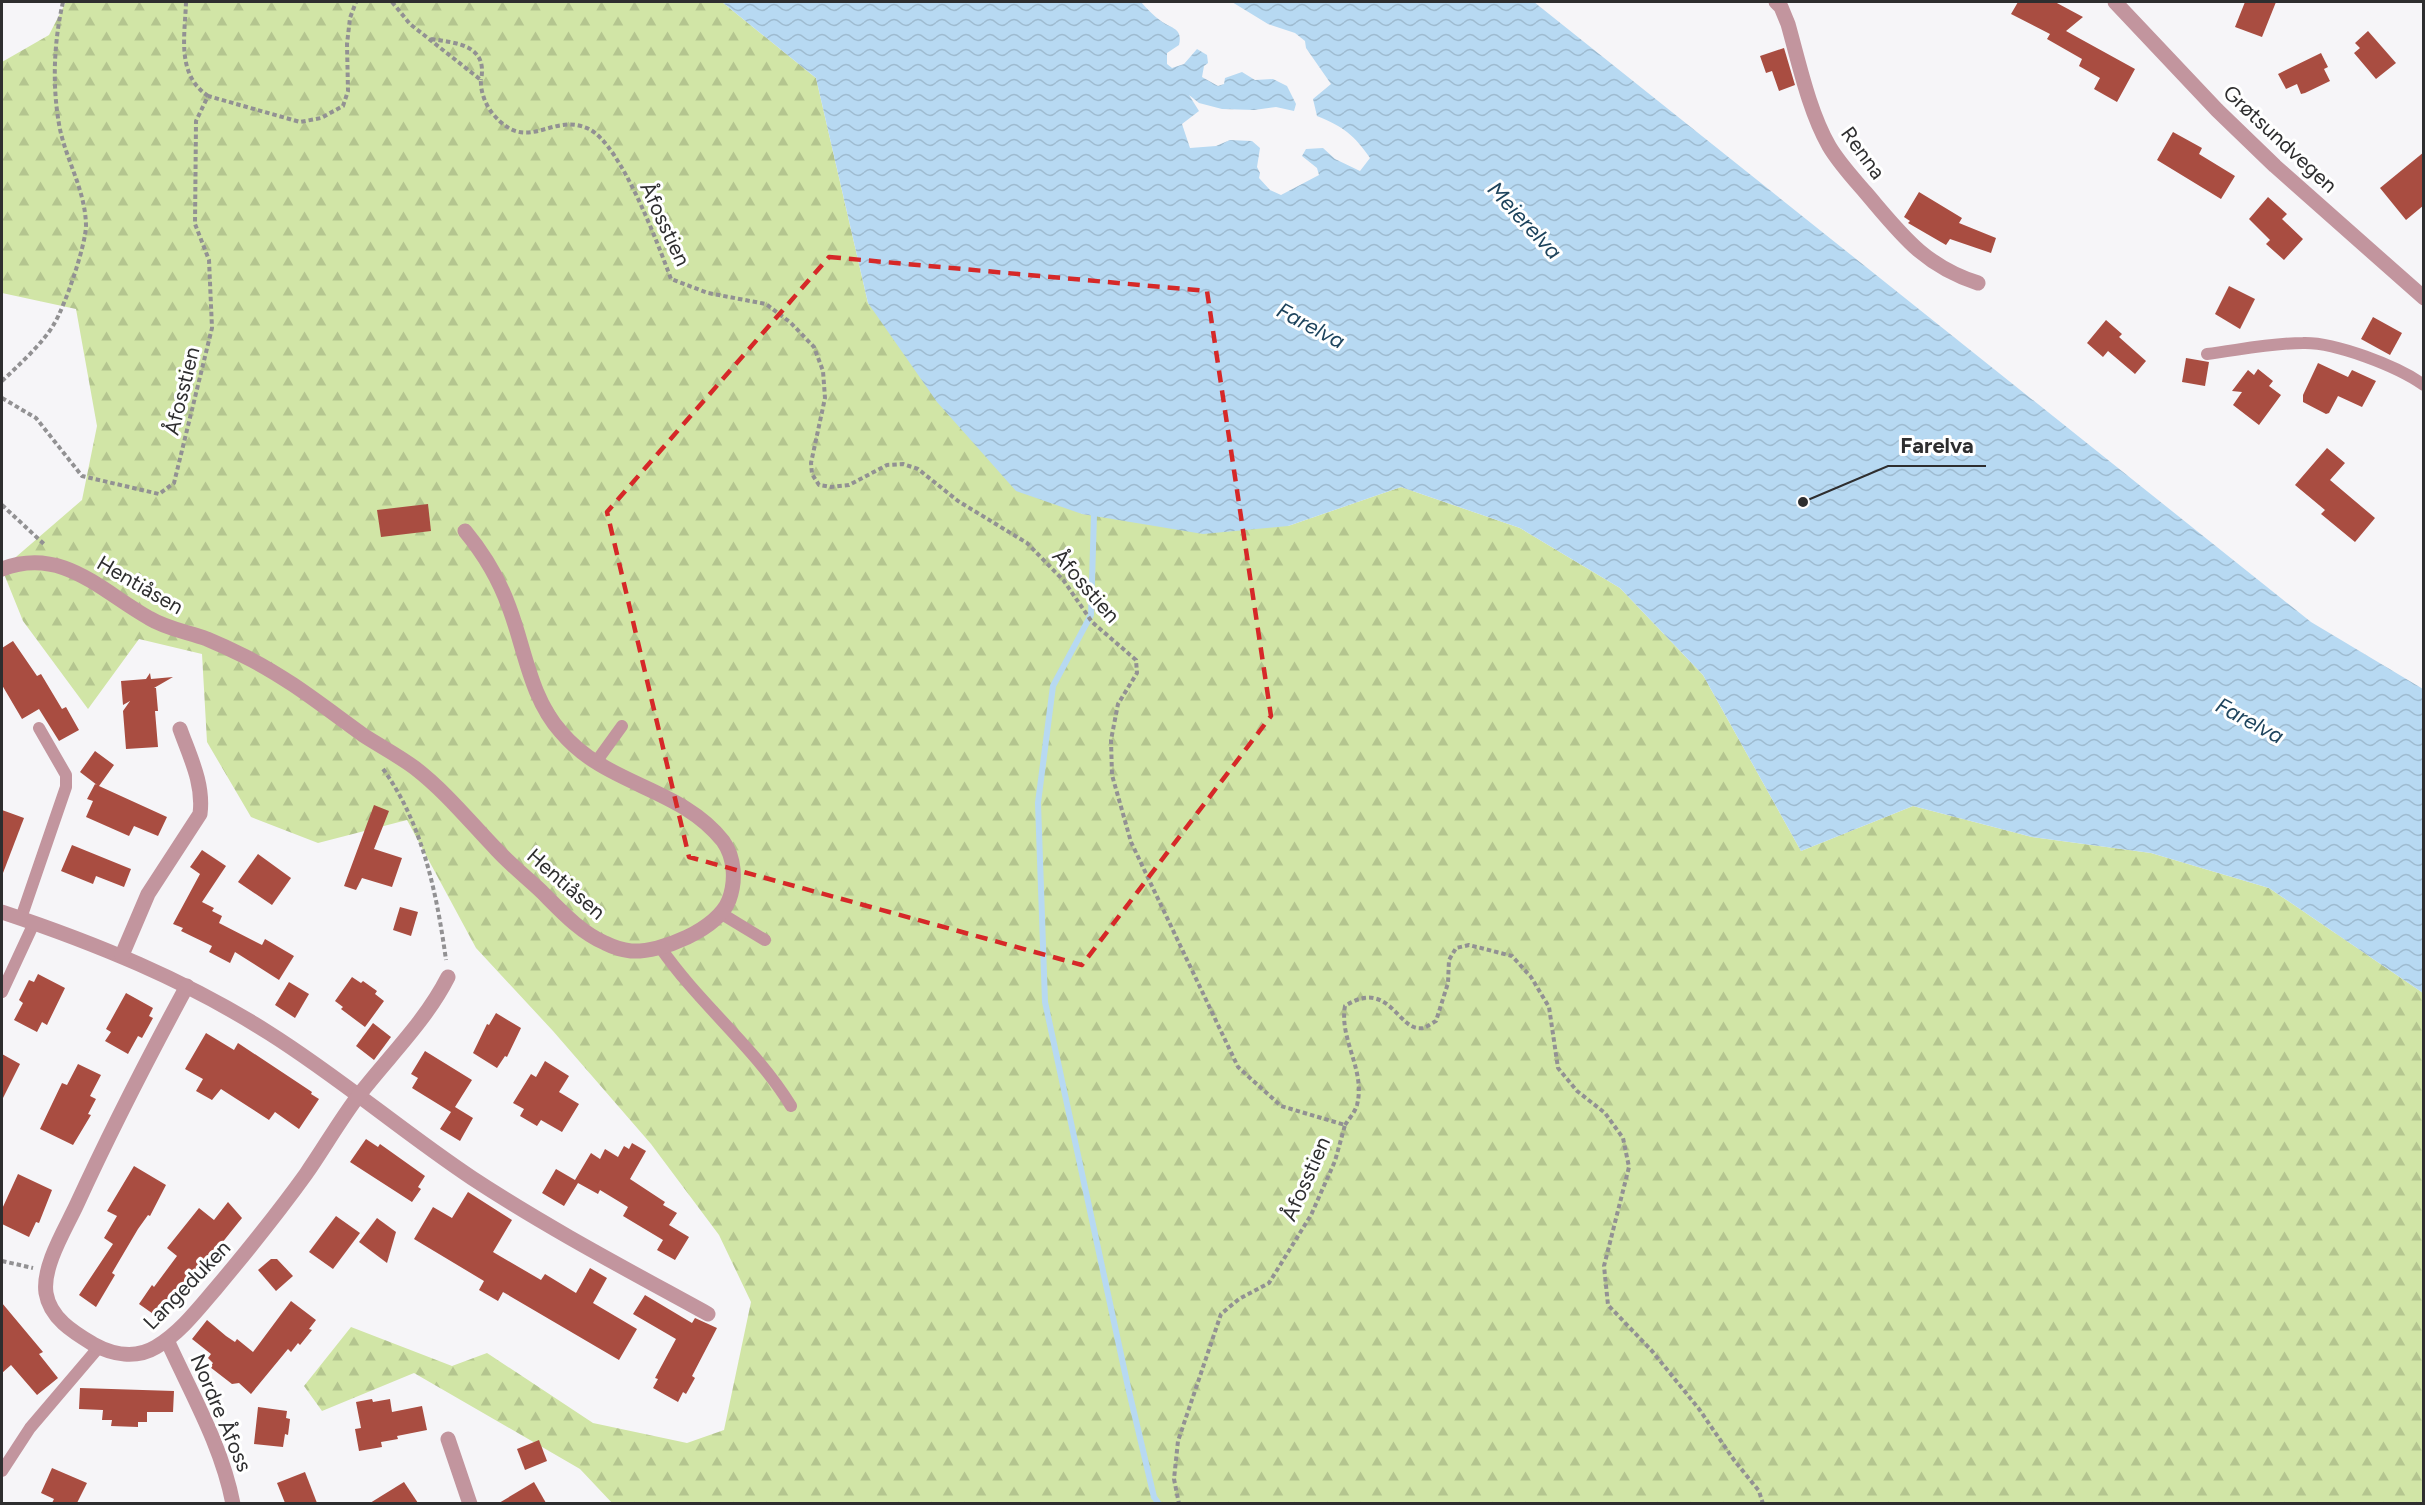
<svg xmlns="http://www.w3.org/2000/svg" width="2425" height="1505" viewBox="0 0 2425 1505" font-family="Figtree,sans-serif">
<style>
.forest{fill:url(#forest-firs)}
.water{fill:url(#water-waves)}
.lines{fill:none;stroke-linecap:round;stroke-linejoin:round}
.stream{stroke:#b7d9f2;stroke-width:6}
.building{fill:#a94d41}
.path{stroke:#929193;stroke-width:4;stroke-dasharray:4.5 3;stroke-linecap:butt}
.lane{stroke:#c2959e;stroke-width:12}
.street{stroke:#c2959e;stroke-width:15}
.marked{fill:none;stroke:#d62828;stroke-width:4.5;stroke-dasharray:12 8;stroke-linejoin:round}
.labels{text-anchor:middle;stroke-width:6;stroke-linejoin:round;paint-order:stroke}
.street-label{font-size:21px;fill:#2e2e2f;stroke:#fff}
.water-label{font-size:22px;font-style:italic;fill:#1e445d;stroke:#fff}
.leader{fill:none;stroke:#2e2e2f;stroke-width:2}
.callout-dot{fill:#2e2e2f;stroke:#fff;stroke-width:2}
.callout-label{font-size:22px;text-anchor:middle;font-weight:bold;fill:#2e2e2f;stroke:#fff;stroke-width:6;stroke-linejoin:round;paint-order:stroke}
</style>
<defs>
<pattern id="forest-firs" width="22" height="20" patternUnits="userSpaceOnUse" patternTransform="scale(1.5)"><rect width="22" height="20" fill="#d1e5a6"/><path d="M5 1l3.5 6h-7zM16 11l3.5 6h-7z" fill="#b4c58f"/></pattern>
<pattern id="water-waves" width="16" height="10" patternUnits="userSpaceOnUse" patternTransform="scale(1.5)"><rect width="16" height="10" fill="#b7d9f2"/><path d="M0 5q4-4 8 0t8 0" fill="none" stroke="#9ebbd0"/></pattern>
</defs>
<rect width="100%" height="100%" fill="#f6f5f8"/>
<path class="forest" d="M66 2H722L816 78 868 303 1082 514 1119 519 1288 526 1401 487 1520 528 1620 588 1703 675 1801 851 1913 806 2032 837 2151 853 2269 888 2423 993V1503L613 1504 580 1469 414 1373 322 1411 304 1386 351 1327 452 1366 487 1353 593 1423 687 1443 724 1430 751 1302 719 1235 651 1144 553 1031 476 948 407 820 318 843 251 817 207 742 202 654 139 639 88 709 23 621 2 569 82 500 97 426 76 309 2 293V62L49 35Z"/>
<path class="water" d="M722 2H1141C1147 9 1154 16 1161 21 1172 29 1183 28 1179 45L1167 53V64L1172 68 1184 64 1197 49 1207 55 1208 63 1204 66 1202 77 1218 86 1224 84 1225 78 1242 72 1255 80 1273 79 1287 86 1296 104 1294 111 1276 107 1254 110 1222 109 1199 103 1189 95 1199 111 1182 124 1190 148 1216 146 1230 140 1252 141 1260 148 1257 167 1260 173 1259 178 1270 190 1281 195 1319 175 1317 168 1302 156 1306 149 1323 148 1335 159 1360 171 1370 158C1354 135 1344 127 1317 116L1313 99 1331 84 1306 48 1305 41 1295 33 1268 24 1232 2H1534L2311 622 2423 689V993L2269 888 2151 853 2032 837 1913 806 1801 851 1703 675 1620 588 1520 528 1401 487 1288 526 1203 534 1082 514 1016 491 937 402 868 303 816 78Z"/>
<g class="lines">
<path class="stream" d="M1094 515 1091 615 1053 686 1038 803 1045 1002 1128 1387 1154 1497 1159 1504"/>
</g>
<g class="building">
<path d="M2018 2H2055L2083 17 2066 31 2135 69 2117 102 2094 89 2100 78 2079 66 2082 59 2047 39 2050 34 2011 14Z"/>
<path d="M2245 2H2276L2262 37 2235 27Z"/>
<path d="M2368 31 2396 63 2376 79 2354 53 2360 48 2355 43Z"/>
<path d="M1784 48 1795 85 1779 91 1772 71 1766 73 1760 56Z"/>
<path d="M2321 53 2328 67 2324 69 2330 81 2305 93 2301 94 2297 84 2286 89 2285 87 2278 74Z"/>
<path d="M2173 132 2202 148 2199 154 2235 176 2221 199 2157 160Z"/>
<path d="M2424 152V205L2406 220 2380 188Z"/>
<path d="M1919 192 1962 218 1959 223 1996 238 1991 253 1950 239 1946 245 1908 223 1910 221 1904 217Z"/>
<path d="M2268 197 2287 214 2282 219 2303 239 2284 260 2266 244 2270 240 2249 219Z"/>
<path d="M2229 286 2255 299 2240 329 2215 314Z"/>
<path d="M2373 317 2402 333 2390 355 2361 339Z"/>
<path d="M2106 320 2122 334 2119 337 2146 361 2135 374 2108 351 2103 357 2087 343Z"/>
<path d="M2186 358 2209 362 2205 386 2182 382Z"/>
<path d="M2318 363 2348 377 2352 370 2376 381 2362 407 2338 396 2329 413 2326 414 2303 402V395Z"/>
<path d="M2258 369 2273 381 2269 386 2281 395 2259 425 2233 405 2242 392 2232 391 2248 370 2254 375Z"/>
<path d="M2327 448 2345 463 2330 480 2375 518 2355 542 2321 514 2325 510 2295 485Z"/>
<path d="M428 504 431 531 381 537 377 510Z"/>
<path d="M13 641 37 676 41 674 62 709 66 707 79 730 59 741 39 709 22 719 2 685V648Z"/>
<path d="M150 673 151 679 173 677 154 688H156L158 711H155L158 747 126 749 123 711 130 701 123 705 121 681 146 679Z"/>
<path d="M95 751 114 765 99 786 167 817 158 836 134 826 129 836 86 817 93 801 87 799 95 784 97 785 80 772Z"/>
<path d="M374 805 389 811 374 849 402 858 392 887 362 878 356 890 344 886Z"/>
<path d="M2 810 24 818 3 873H2Z"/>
<path d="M72 845 131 869 124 887 96 876 93 884 61 871Z"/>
<path d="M202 850 226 866 202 902 214 908 212 911 222 916 219 923 262 945 265 939 294 956 279 980 235 952 230 963 209 952 212 946 181 931 183 928 173 924 200 874 190 867Z"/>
<path d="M258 854 291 878 272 905 238 882Z"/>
<path d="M400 907 418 912 411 936 393 930Z"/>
<path d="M38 974 65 988 47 1025 42 1022 37 1032 14 1020 23 1003 19 1000 29 980 34 982Z"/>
<path d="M352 977 361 983 363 981 377 991 375 994 384 1001 365 1027 341 1009 343 1007 335 1001Z"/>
<path d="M289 982 309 994 295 1018 275 1005Z"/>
<path d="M126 993 153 1008 149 1016 153 1018 142 1038 138 1036 128 1054 105 1041 111 1032 106 1029Z"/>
<path d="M496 1013 521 1028 507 1057 505 1056 497 1068 473 1053 487 1024 489 1025Z"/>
<path d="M373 1023 391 1037 374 1060 356 1046Z"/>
<path d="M206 1033 234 1050 238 1043 312 1092 311 1094 319 1099 299 1129 275 1112 269 1120 221 1089 212 1100 196 1091 203 1079 185 1069Z"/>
<path d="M425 1051 472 1080 455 1107 473 1118 460 1141 440 1129 451 1112 412 1088 418 1078 411 1074Z"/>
<path d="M2 1054 20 1064 2 1100Z"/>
<path d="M545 1061 569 1076 559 1092 579 1104 562 1132 541 1120 537 1126 520 1116 524 1109 513 1103 531 1074 536 1077Z"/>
<path d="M78 1064 101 1075 90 1096 96 1099 88 1114 91 1115 73 1145 40 1129 62 1083 67 1085Z"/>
<path d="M366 1139 378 1147 380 1144 425 1176 418 1187 421 1189 412 1202 350 1162Z"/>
<path d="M632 1143 646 1151 630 1179 665 1202 663 1205 677 1213 669 1225 689 1237 675 1260 657 1250 663 1240 623 1216 628 1207 600 1190 598 1194 578 1183 564 1206 542 1193 556 1169 575 1180 591 1153 600 1159 605 1149 618 1157 624 1146 629 1149Z"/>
<path d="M134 1166 166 1185 150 1216 148 1215 138 1229 112 1273 115 1275 96 1307 79 1295 113 1244 104 1238 117 1216 107 1211Z"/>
<path d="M18 1174 52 1190 39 1223 36 1222 29 1237 2 1224V1209Z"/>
<path d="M468 1192 512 1220 493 1252 541 1280 545 1274 576 1293 590 1268 607 1278 593 1303 637 1329 619 1360 503 1292 498 1301 479 1290 484 1281 414 1239 433 1207 452 1218Z"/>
<path d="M228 1202 242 1218 209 1259 207 1258 196 1271 194 1270 159 1318 139 1304 152 1285 154 1287 177 1256 167 1248 199 1208 214 1220Z"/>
<path d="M336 1216 360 1233 333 1269 309 1252Z"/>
<path d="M377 1218 396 1232 387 1263 359 1242Z"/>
<path d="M271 1259H277L293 1276 276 1291 258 1270Z"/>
<path d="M645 1295 692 1323 695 1318 717 1328 692 1376 695 1378 686 1394 683 1392 678 1402 653 1388 658 1379 655 1378 676 1339 633 1314Z"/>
<path d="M291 1301 316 1320 309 1329 312 1330 300 1345 298 1343 291 1352 288 1349 251 1394 239 1383 232 1384 210 1367 213 1363 208 1358 211 1354 192 1339 207 1320 226 1336 235 1342 237 1339 253 1352Z"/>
<path d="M2 1303 43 1352 39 1354 58 1378 37 1395 11 1365 2 1373Z"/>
<path d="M80 1388 174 1391 173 1412H147V1422H138V1427L111 1426 112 1420H102L103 1410 79 1409Z"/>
<path d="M372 1399 373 1402 390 1399 392 1412 422 1406 427 1430 397 1436 398 1439 381 1442 382 1447 359 1451 355 1429 361 1428 356 1402Z"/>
<path d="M258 1407 287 1411 286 1418 290 1419 288 1435 285 1434 283 1447 254 1444Z"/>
<path d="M539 1440 547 1461 525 1470 517 1449Z"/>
<path d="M52 1468 87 1483 77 1503H52L54 1499 41 1493Z"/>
<path d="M305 1472 317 1503H285L277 1483Z"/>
<path d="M404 1482 418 1503H370Z"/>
<path d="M534 1482 546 1503H499Z"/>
</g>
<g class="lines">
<g class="path">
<path d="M186 2C185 36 176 74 208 96"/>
<path d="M392 2 410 24 481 80C480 91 486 106 493 114 528 156 551 111 589 129 621 145 658 244 671 279L708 293 766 304 791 323 814 347 823 371 825 398 811 463 812 474 819 485 831 487 849 485 887 465 903 464 918 469 958 501 1027 543 1064 581 1092 622 1136 660 1137 673 1118 704 1111 740 1112 775 1131 842 1238 1067 1281 1106 1345 1125 1335 1161 1311 1215 1269 1283 1239 1299 1221 1314 1178 1441 1174 1479 1179 1504"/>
<path d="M431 39C457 43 488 45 481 80"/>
<path d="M2 381C17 367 44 342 54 324 65 306 86 245 86 225 85 188 65 159 59 124 52 84 54 41 63 2"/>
<path d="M2 398 36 418 82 476 159 494 174 483 212 328 209 260 195 224 196 121 208 96 300 122 321 118 343 106 348 91 347 44 350 18 356 2"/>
<path d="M2 505 45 545"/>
<path d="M383 769C423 824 437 895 446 960"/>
<path d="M1345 1125C1349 1119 1355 1112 1357 1105 1366 1070 1339 1040 1345 1006 1390 977 1398 1033 1423 1028 1427 1027 1432 1023 1436 1021L1448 983 1449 960 1456 948 1469 945 1512 956 1531 977 1549 1007 1558 1068 1577 1091 1605 1113 1623 1138 1629 1167 1604 1266 1608 1305 1652 1351 1699 1409 1734 1460 1759 1491 1763 1504"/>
<path d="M2 1261 33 1268"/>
</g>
<g class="lane">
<path d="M2207 354C2239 350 2272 343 2303 343 2335 342 2397 366 2424 385"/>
<path d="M596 762 622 726"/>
<path d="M722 914 765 940"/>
<path d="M21 918 66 787V775L39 728"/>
<path d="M660 947C699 1004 755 1047 791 1106"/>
<path d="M2 992 34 923"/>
<path d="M2 1471 30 1428 99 1347"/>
</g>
<g class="street">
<path d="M1776 2 1781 7 1788 24C1799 63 1809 111 1829 146 1839 163 1853 178 1866 193 1901 234 1924 266 1978 283"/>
<path d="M2115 2 2217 110 2275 166 2424 298"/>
<path d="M2 569C62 546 101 591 149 618 167 629 188 632 207 639 219 644 232 650 244 656 287 677 324 707 363 735 380 746 399 756 415 768 446 792 470 822 497 850 511 865 527 878 542 892 561 911 580 932 605 943 613 947 622 950 631 951 661 953 718 929 729 900 736 881 735 858 723 841 681 787 606 786 561 732 530 697 525 649 509 607 499 579 484 554 465 531"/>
<path d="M2 912C95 943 186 980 269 1033 339 1077 403 1132 472 1178 548 1228 628 1270 708 1314"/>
<path d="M122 955 148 894 200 814C204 784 190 757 180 729"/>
<path d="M187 986C148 1058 111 1130 77 1204 66 1228 42 1266 46 1293 50 1318 73 1332 93 1344 113 1355 136 1359 156 1347 180 1333 199 1308 217 1287 248 1250 278 1213 306 1174 324 1148 340 1120 359 1095 390 1055 425 1022 448 977"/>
<path d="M167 1340C191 1393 222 1446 233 1504"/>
<path d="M448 1439 470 1504"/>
</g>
</g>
<path class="marked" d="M829 257 1207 291 1271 716 1082 965 689 857 607 512Z"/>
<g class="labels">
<g class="street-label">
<text transform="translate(2280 139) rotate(43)" y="7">Grøtsundvegen</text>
<text transform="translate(1863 153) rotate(54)" y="7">Renna</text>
<text transform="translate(665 224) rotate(65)" y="7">Åfosstien</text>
<text transform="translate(182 391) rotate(-76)" y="7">Åfosstien</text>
<text transform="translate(140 585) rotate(30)" y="7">Hentiåsen</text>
<text transform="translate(1086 586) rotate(49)" y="7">Åfosstien</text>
<text transform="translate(566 884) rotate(41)" y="7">Hentiåsen</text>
<text transform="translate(1306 1179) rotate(-66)" y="7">Åfosstien</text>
<text transform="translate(187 1285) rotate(-46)" y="7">Langeduken</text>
<text transform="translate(221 1413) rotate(67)" y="7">Nordre Åfoss</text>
</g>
<g class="water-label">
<text transform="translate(1525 220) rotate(47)" y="8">Meierelva</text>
<text transform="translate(1311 325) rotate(28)" y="8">Farelva</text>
<text transform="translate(2250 720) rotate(28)" y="8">Farelva</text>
</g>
</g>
<path class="leader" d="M1803 502L1888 466H1986"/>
<circle class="callout-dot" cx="1803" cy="502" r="6"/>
<g class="callout-label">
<text x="1937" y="453">Farelva</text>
</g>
<rect width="2425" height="1505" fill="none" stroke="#2e2e2f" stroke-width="6"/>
</svg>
